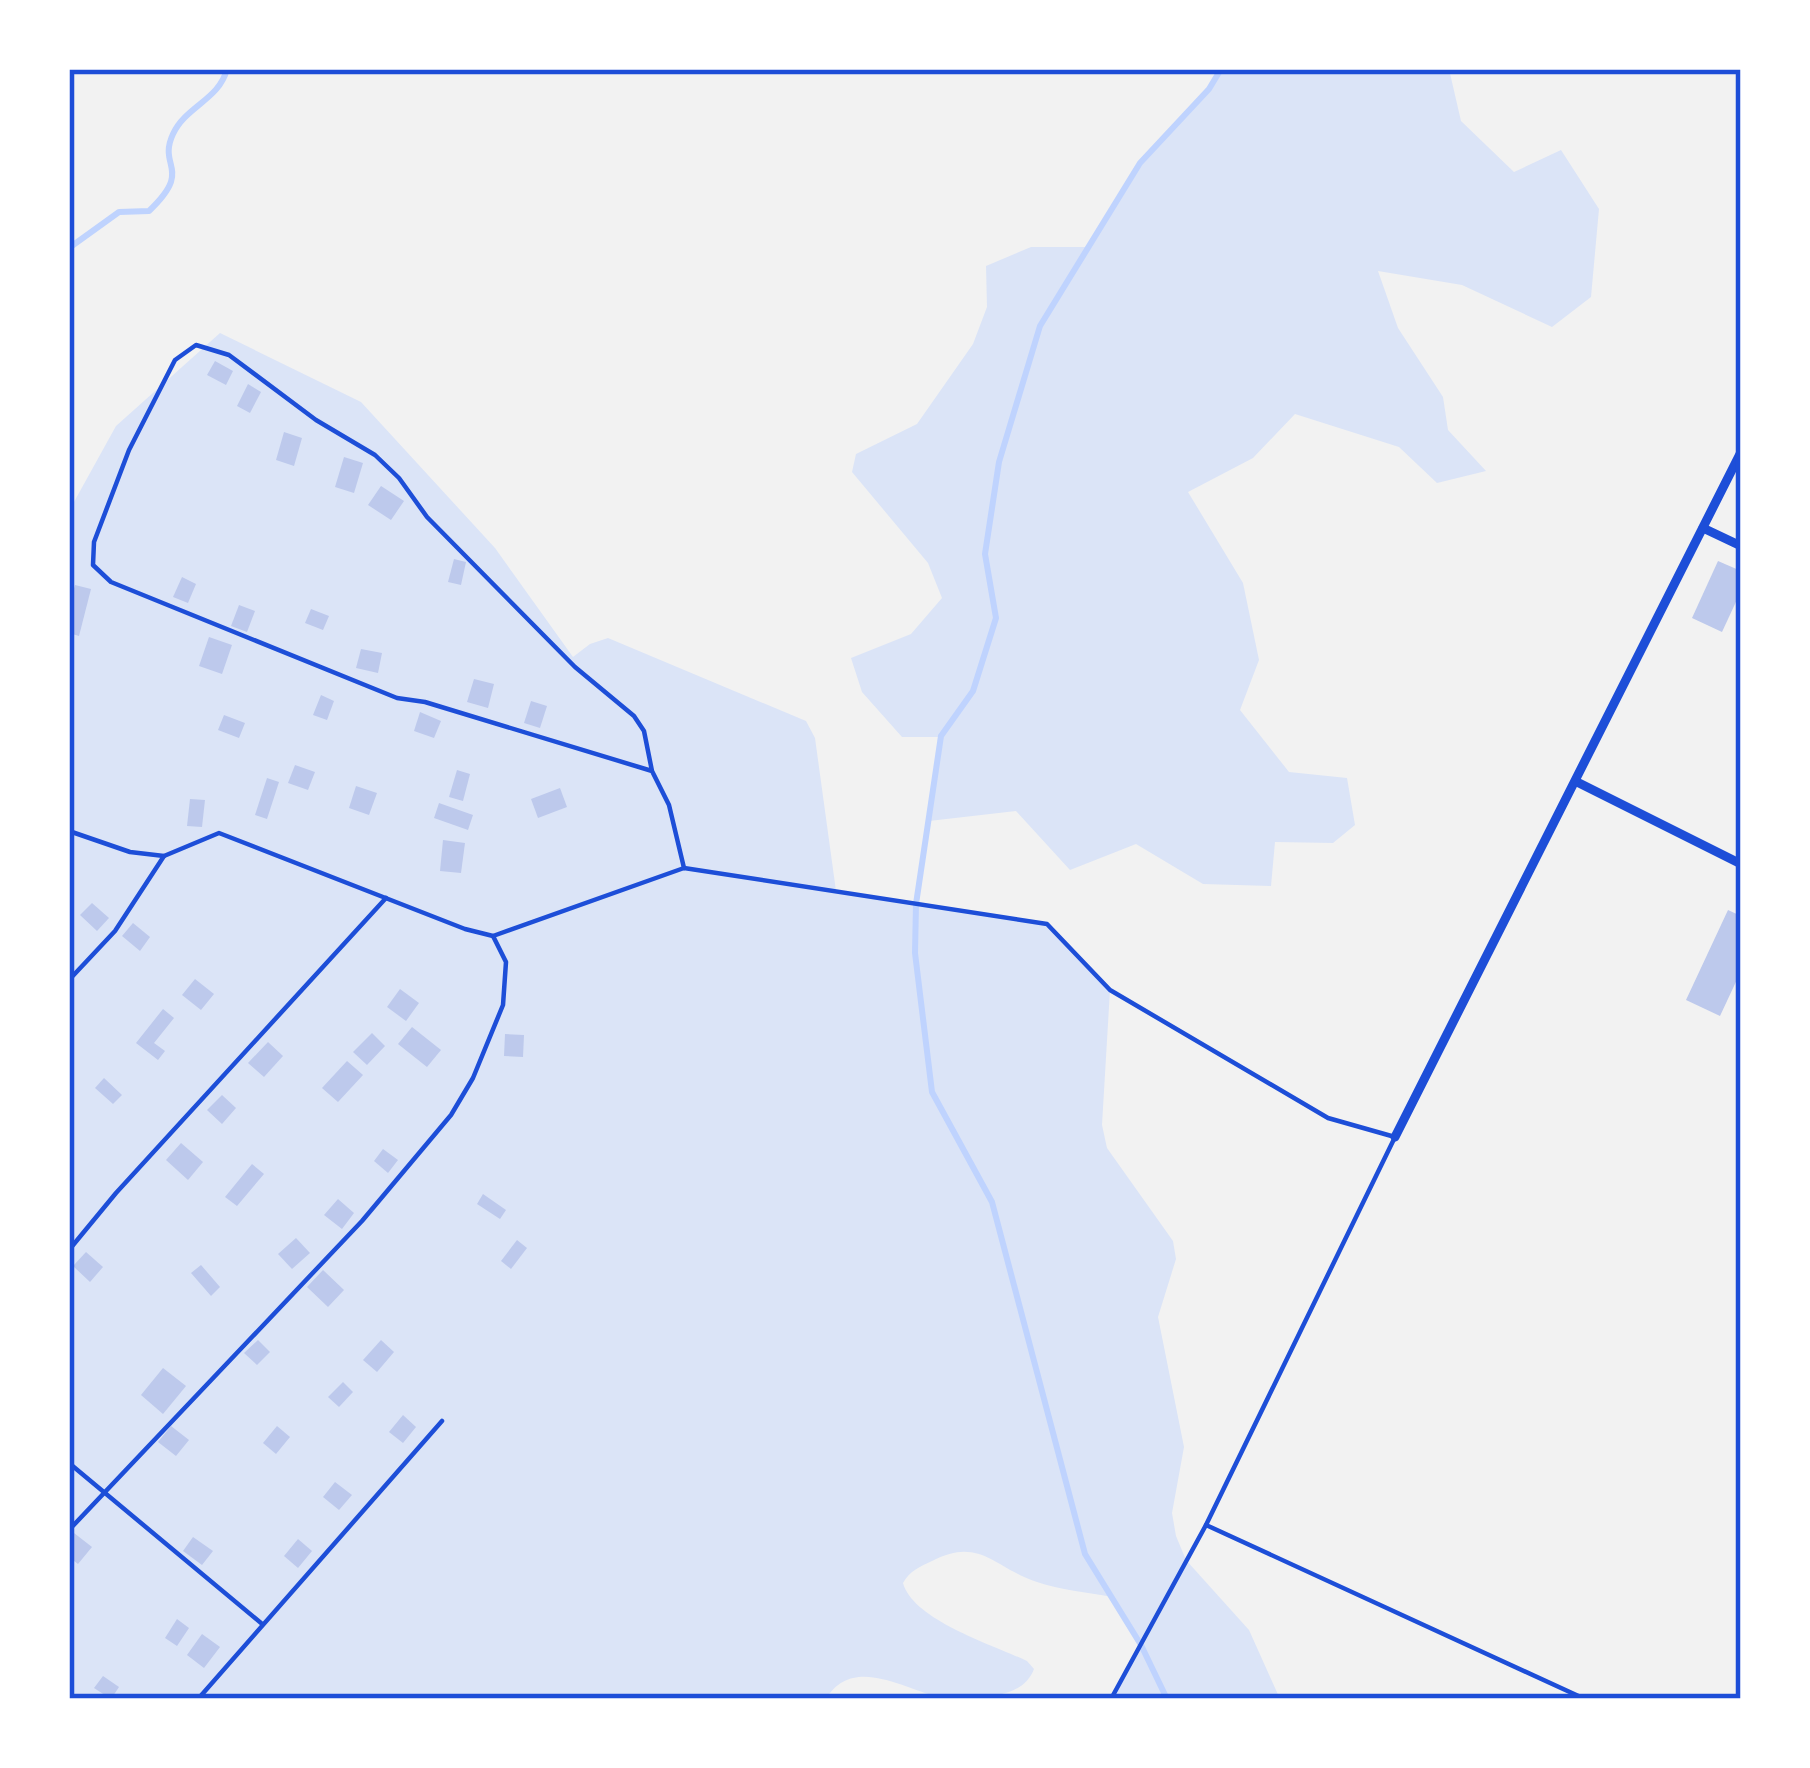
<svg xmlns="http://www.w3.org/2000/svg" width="1810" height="1768" viewBox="0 0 1810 1768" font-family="'PT Sans',sans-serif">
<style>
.green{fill:#dbe4f7}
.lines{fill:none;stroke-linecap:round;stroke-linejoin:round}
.stream{stroke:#bfd3fe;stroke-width:6}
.building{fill:#bdc9ec}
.service{stroke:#1d4ed8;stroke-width:4.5}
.minor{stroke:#1d4ed8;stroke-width:9}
.neatline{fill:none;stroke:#1d4ed8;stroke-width:4.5}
</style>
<rect width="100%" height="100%" fill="#f2f2f2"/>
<g class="green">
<path d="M1221 69H1449L1461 121 1514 172 1561 150 1599 209 1591 297 1552 327 1462 285 1378 271 1398 328 1443 397 1448 430 1486 471 1437 483 1399 447 1295 414 1253 458 1188 492 1243 583 1259 660 1240 710 1289 772 1347 778 1355 825 1333 843 1275 842 1271 886 1203 884 1136 844 1070 870 1016 811 929 821 941 737H902L862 692 851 658 911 634 942 598 928 563 852 472 856 454 917 424 973 344 987 307 986 266 1031 247H1086L1140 163 1208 89Z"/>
<path d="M220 333 361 402 495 548 573 657 590 644 608 638 806 721 815 738 836 891 1047 924 1110 990 1102 1125 1107 1148 1173 1241 1176 1259 1158 1317 1184 1447 1172 1513 1176 1536 1186 1560 1249 1630 1280 1699H1111L1140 1645 1112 1597C1087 1592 1060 1590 1037 1582 994 1568 980 1536 932 1561 919 1567 910 1571 903 1583 913 1620 993 1645 1027 1661L1034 1669C1028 1685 1014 1692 997 1695 979 1698 958 1702 939 1697 902 1688 852 1655 826 1699H69V511L116 426Z"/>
</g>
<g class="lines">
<g class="stream">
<path d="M69 248 119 212 149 211C194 168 157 168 173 134 186 106 219 100 227 69"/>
<path d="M1167 1699 1141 1645 1085 1554 992 1202 932 1092 915 953 916 904 941 736 973 691 996 618 985 554 999 462 1040 326 1140 163 1209 89 1221 69"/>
</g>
</g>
<g class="building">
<path d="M215 361 233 371 226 385 207 375Z"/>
<path d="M248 384 261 392 250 413 237 406Z"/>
<path d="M284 432 302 438 294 466 276 460Z"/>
<path d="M344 457 363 463 354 493 335 487Z"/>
<path d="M381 486 404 501 391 520 368 505Z"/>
<path d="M454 559 466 562 461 585 448 582Z"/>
<path d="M1718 561 1741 571V591L1722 632 1692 618Z"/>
<path d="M182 577 196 584 188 603 173 597Z"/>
<path d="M75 585 91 589 79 636 69 633V606Z"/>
<path d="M239 605 255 611 247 632 231 626Z"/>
<path d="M311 609 329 616 323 630 305 623Z"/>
<path d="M209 637 232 645 222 674 199 666Z"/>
<path d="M361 649 382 653 378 673 356 668Z"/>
<path d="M474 679 494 684 488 708 467 702Z"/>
<path d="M321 695 334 701 327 720 313 715Z"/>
<path d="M531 701 547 706 540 728 524 723Z"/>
<path d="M420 712 441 721 434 738 414 731Z"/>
<path d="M224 715 245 723 239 738 218 730Z"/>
<path d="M295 765 315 772 308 790 288 783Z"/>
<path d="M457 770 470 774 463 801 449 797Z"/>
<path d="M267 778 279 782 267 819 255 815Z"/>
<path d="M356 786 377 793 369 815 349 808Z"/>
<path d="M560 788 567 807 538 818 531 799Z"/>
<path d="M190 799 205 800 202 827 187 826Z"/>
<path d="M439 803 473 815 468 830 434 818Z"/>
<path d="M443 840 465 843 461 873 440 871Z"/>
<path d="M92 903 109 918 97 931 80 915Z"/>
<path d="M1728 910 1741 916V971L1720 1016 1686 1000Z"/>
<path d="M133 923 150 937 140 951 122 936Z"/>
<path d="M195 979 214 994 201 1010 182 995Z"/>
<path d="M400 989 419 1003 406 1021 387 1007Z"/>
<path d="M163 1009 174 1018 154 1043 165 1051 158 1060 136 1043Z"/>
<path d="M412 1027 441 1050 427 1067 398 1044Z"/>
<path d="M372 1033 385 1046 367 1065 353 1052Z"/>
<path d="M505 1034 524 1035 523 1057 504 1056Z"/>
<path d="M268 1042 283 1056 264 1077 248 1063Z"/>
<path d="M347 1061 363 1075 338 1102 322 1088Z"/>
<path d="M104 1078 122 1095 113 1104 95 1088Z"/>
<path d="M222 1095 236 1108 222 1124 207 1110Z"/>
<path d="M181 1143 203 1162 188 1180 166 1160Z"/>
<path d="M383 1149 398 1160 388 1173 374 1161Z"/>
<path d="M252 1164 264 1174 237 1206 225 1197Z"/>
<path d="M483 1194 506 1210 500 1219 477 1204Z"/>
<path d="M338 1199 354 1213 342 1229 324 1215Z"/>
<path d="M296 1238 310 1253 292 1269 278 1254Z"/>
<path d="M517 1240 527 1248 511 1269 501 1261Z"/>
<path d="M86 1252 103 1267 90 1282 73 1266Z"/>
<path d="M201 1265 220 1287 211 1296 191 1273Z"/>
<path d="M323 1270 344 1290 328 1307 307 1287Z"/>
<path d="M258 1340 270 1352 257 1365 244 1353Z"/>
<path d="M381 1340 394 1352 377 1372 363 1360Z"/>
<path d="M163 1368 186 1386 163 1414 141 1395Z"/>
<path d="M343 1382 353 1392 339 1407 328 1397Z"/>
<path d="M403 1415 416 1427 403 1443 389 1432Z"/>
<path d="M171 1426 189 1440 176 1456 158 1442Z"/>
<path d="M277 1426 290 1437 276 1454 263 1443Z"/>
<path d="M335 1482 352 1495 339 1510 323 1497Z"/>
<path d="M74 1533 92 1547 78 1564 69 1557V1540Z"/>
<path d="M193 1537 213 1551 202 1565 183 1551Z"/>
<path d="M298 1539 312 1551 298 1568 284 1556Z"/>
<path d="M177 1619 189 1628 177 1646 165 1638Z"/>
<path d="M202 1634 220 1647 204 1668 187 1655Z"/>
<path d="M103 1676 119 1687 111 1699 94 1688Z"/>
</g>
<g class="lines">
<g class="service">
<path d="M652 771 644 731 634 716 575 667 427 517 399 478 375 455 316 420 229 355 196 345 175 360 129 450 94 542 93 565 111 582 397 698 425 702 652 771 669 805 684 868"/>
<path d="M69 831 130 852 164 856"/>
<path d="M69 980 115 931 164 856 219 833 465 929 493 936 684 868 1047 924 1110 990 1328 1118 1395 1137 1206 1525 1585 1699"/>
<path d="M69 1250 116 1193 386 898"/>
<path d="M69 1463 261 1623"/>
<path d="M69 1530 362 1221 451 1115 473 1078 503 1005 506 962 493 936"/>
<path d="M198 1699 442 1421"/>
<path d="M1111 1699 1206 1525"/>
</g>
<g class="minor">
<path d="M1703 528 1741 546"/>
<path d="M1577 782 1741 864"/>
<path d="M1395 1137 1741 452"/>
</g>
</g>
<rect width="1810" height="1768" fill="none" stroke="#ffffff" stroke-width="144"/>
<rect x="72" y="72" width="1666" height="1624" class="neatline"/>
</svg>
